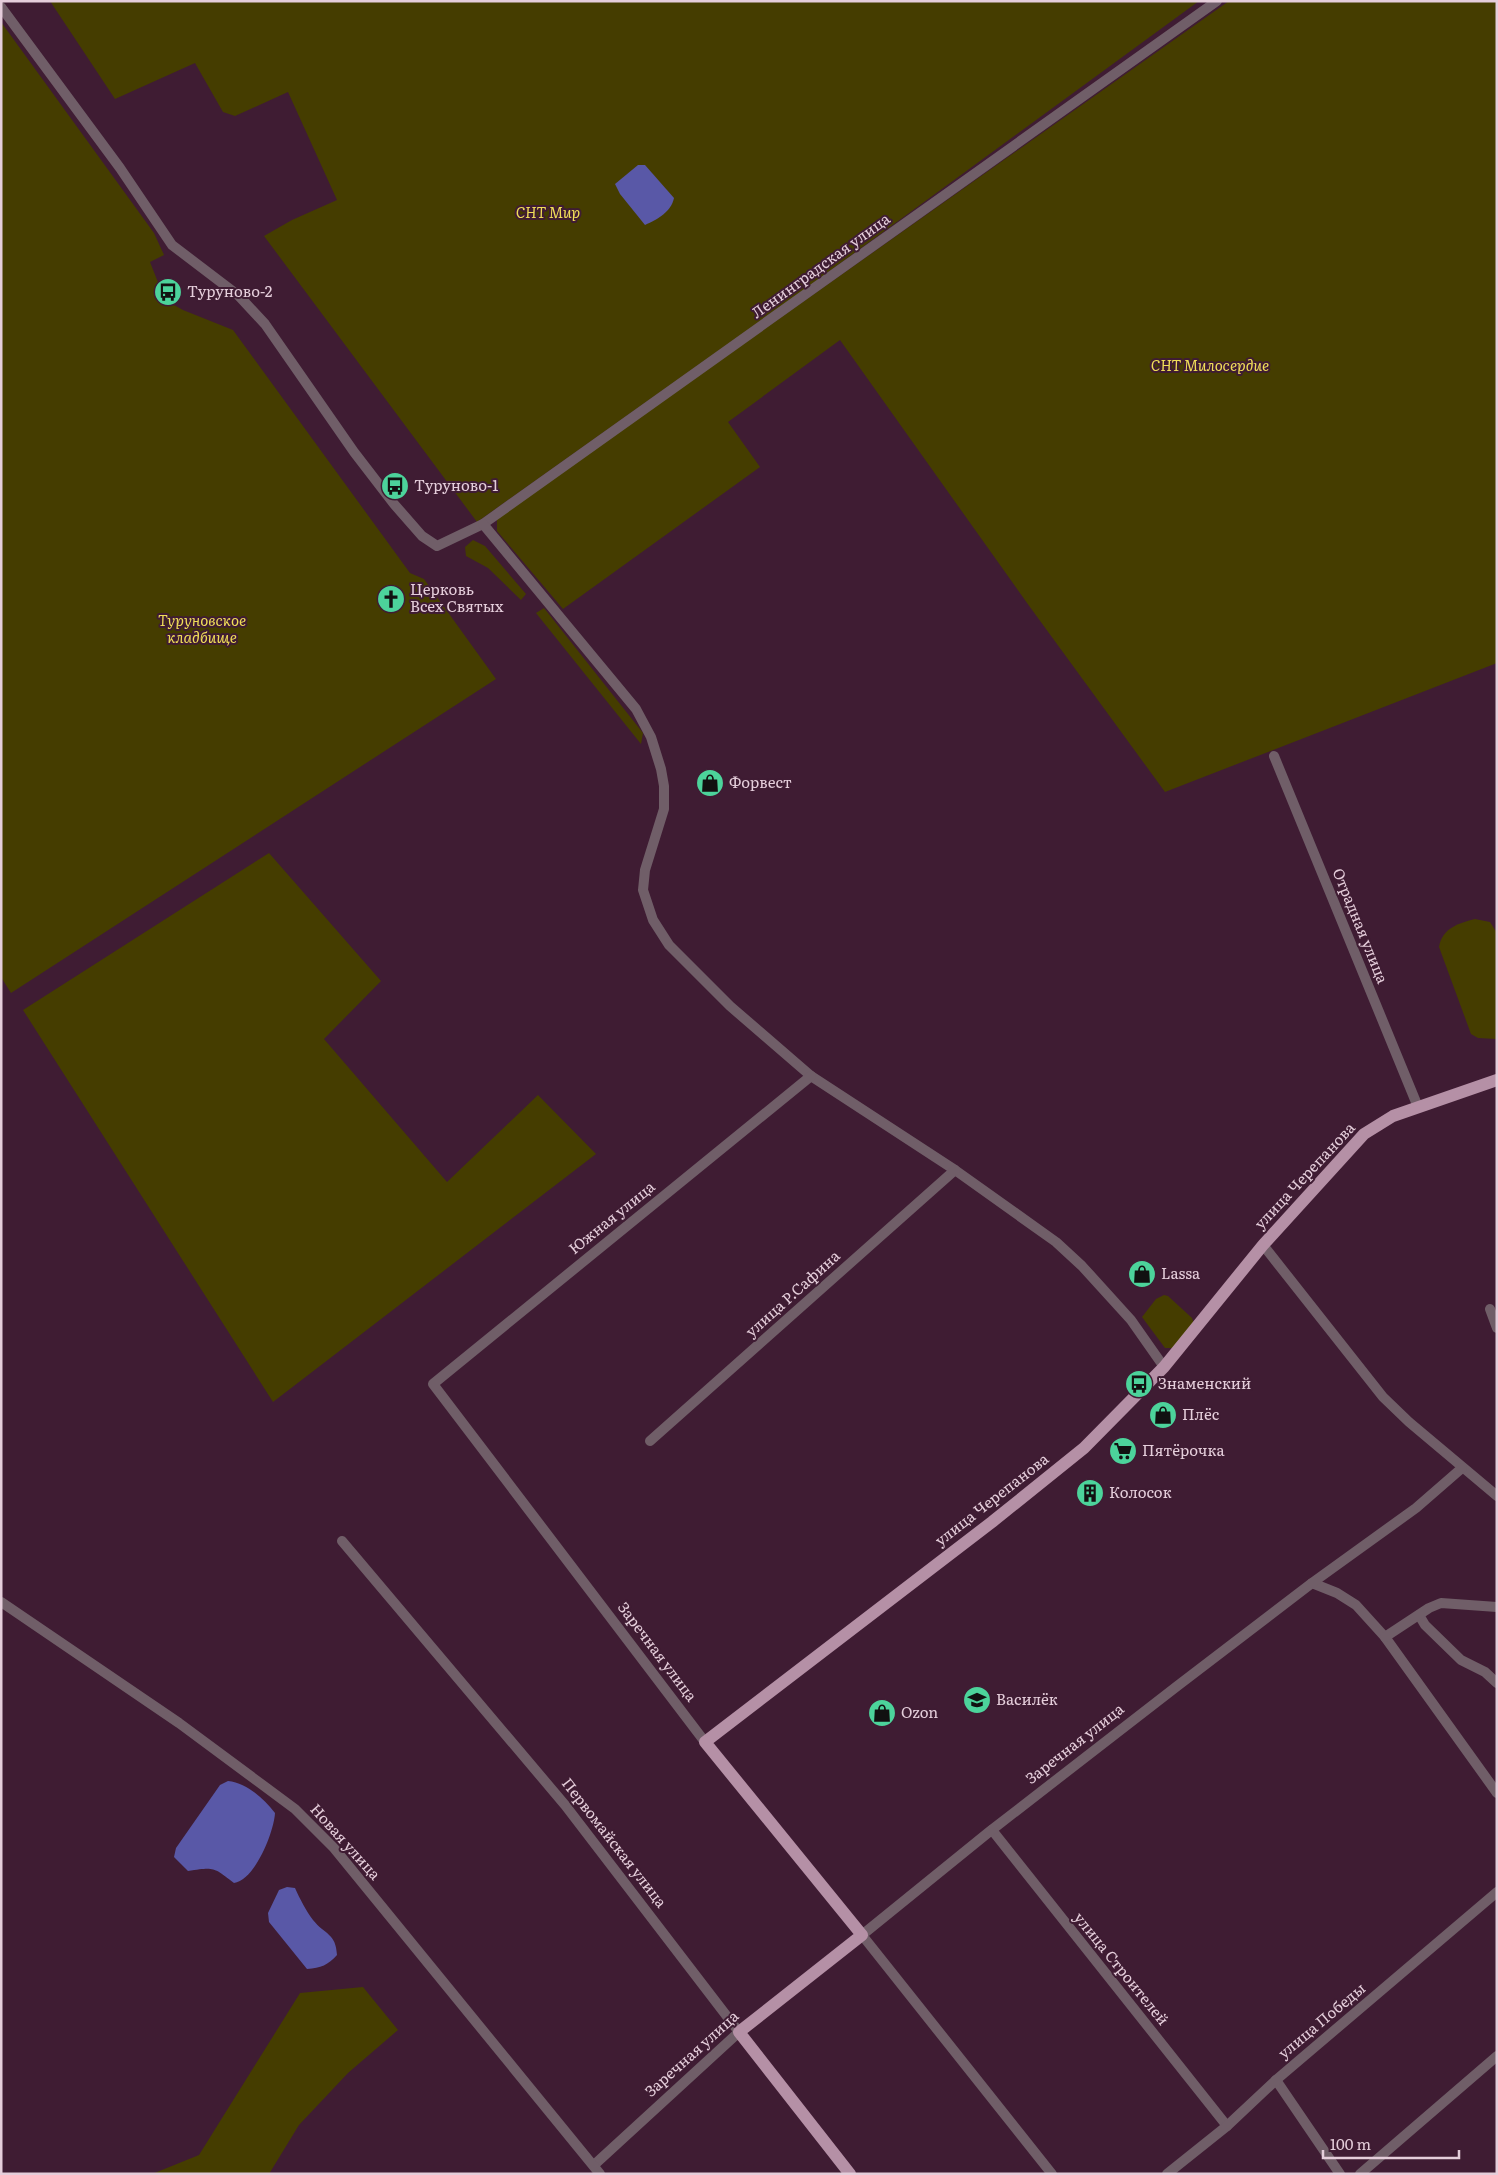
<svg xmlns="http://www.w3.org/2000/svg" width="1498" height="2175" viewBox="0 0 1498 2175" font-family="Literata,serif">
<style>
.green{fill:#453d00}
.water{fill:#5958a7}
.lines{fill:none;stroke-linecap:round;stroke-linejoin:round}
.minor{stroke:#705e68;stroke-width:10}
.major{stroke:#b590a6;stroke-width:12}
.labels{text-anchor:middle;stroke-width:4;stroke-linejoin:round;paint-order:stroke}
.park-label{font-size:15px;font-style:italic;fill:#f0de58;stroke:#3f1c33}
.street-label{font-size:15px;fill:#e5cedb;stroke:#3f1c33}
.poi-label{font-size:15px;fill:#e5cedb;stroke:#3f1c33;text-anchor:start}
</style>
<rect width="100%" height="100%" fill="#3f1c33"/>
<g class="green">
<path d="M50 1H1199L801 292 477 522 264 236 292 220 337 200 288 92 235 116 223 112 195 63 115 99Z"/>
<path d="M1229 1H1497V663L1165 792 1027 603 840 340 728 422 760 467 563 609 497 531V518Z"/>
<path d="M1 22 154 233 164 255 150 262 165 300 183 310 233 330 410 573 424 579 496 679 11 993 1 977Z"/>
<path d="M473 540 485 546 526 594 521 600 488 568 466 556 465 547Z"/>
<path d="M544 608 643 733 641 744 536 613Z"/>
<path d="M269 853 381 981 324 1039 447 1182 538 1095 596 1154 273 1402 23 1010Z"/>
<path d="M1475 919 1490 922 1497 933 1496 1039 1478 1038 1471 1034 1439 947C1442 928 1459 923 1475 919Z"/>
<path d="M1164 1295 1168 1296 1192 1318 1194 1324 1174 1348H1165L1142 1317 1156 1299Z"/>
<path d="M363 1987 398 2030 348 2073 299 2125 269 2174H152L199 2155 300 1993Z"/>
</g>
<g class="water">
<path d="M638 165H645L674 198C671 212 658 219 645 225L620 194 615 184Z"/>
<path d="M228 1781C247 1783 263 1798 275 1813 274 1832 255 1880 234 1883 213 1867 215 1867 188 1871L174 1857 176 1848 220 1785Z"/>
<path d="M287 1887 295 1888C300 1899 306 1911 313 1920 325 1935 336 1933 337 1955 328 1965 321 1968 307 1969L269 1922 268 1913 279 1890Z"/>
</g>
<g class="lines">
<g class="minor">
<path d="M1 7 120 168 172 245 239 296 265 324 354 452 394 504 422 536 437 546 483 524 1217 1"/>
<path d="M483 524 636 709 651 737 661 769 664 786V809L645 870 643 890 653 920 669 945 730 1006 811 1076 955 1170 1056 1242 1082 1266 1131 1320 1164 1367"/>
<path d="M1274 756 1418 1107"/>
<path d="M1263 1245 1383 1397 1409 1422 1497 1496"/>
<path d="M1490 1309 1497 1328"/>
<path d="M650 1441 955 1170"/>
<path d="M342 1541 565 1805 739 2032 594 2165"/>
<path d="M1312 1583 1337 1593 1356 1605 1385 1637 1497 1793"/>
<path d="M1 1602 179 1723 295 1809 334 1848 600 2174"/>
<path d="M1419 1615 1425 1625 1461 1660 1485 1672 1497 1683"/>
<path d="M1385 1637 1429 1608 1441 1603 1497 1607"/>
<path d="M705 1742 433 1384 811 1076"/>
<path d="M992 1830 1227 2126"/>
<path d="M1276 2080 1340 2174"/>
<path d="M1052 2174 862 1935 989 1832 1176 1687 1312 1583 1416 1508 1462 1468"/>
<path d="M1167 2174 1227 2126 1276 2080 1497 1892"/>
<path d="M1360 2174 1497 2056"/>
</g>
<path class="major" d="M850 2174 739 2032 862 1935 705 1742 992 1522 1084 1448 1164 1367 1263 1245 1364 1134 1393 1116 1497 1080"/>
</g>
<defs>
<g id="bus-disc" transform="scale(1.4375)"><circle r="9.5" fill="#4cd39b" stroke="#3f1c33"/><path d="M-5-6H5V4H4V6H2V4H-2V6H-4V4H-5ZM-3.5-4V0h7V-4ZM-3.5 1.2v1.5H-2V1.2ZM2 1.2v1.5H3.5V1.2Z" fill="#111"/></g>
<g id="church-disc" transform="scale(1.4375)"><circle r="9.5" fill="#4cd39b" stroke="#3f1c33"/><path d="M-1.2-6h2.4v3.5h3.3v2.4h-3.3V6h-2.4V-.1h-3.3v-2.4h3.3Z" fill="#111"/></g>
<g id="shop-disc" transform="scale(1.4375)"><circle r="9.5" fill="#4cd39b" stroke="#3f1c33"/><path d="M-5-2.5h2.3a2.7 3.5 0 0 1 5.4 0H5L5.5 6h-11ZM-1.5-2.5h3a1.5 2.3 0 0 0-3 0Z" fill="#111"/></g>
<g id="supermarket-disc" transform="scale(1.4375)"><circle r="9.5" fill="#4cd39b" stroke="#3f1c33"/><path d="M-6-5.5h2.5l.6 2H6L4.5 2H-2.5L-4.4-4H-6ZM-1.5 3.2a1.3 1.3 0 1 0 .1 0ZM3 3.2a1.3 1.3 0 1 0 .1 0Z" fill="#111"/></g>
<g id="building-disc" transform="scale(1.4375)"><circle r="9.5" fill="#4cd39b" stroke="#3f1c33"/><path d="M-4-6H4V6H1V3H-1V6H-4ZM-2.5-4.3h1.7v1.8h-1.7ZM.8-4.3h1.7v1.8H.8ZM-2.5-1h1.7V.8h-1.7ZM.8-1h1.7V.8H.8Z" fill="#111"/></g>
<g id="school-disc" transform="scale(1.4375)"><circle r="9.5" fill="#4cd39b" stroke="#3f1c33"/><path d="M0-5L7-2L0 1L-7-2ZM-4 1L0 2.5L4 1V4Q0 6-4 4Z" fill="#111"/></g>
</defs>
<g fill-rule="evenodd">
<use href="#bus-disc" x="168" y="292"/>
<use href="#bus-disc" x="395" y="486"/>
<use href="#church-disc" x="391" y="599"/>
<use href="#shop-disc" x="710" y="783"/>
<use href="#shop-disc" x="1142" y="1274"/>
<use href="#bus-disc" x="1139" y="1384"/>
<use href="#shop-disc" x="1163" y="1415"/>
<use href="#supermarket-disc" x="1123" y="1451"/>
<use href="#building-disc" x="1090" y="1493"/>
<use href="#school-disc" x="977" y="1700"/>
<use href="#shop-disc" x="882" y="1713"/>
</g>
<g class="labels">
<g class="park-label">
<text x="548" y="218">СНТ Мир</text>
<text x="1210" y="371">СНТ Милосердие</text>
<text x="202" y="626">Туруновское<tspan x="202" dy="17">кладбище</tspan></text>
</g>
<g class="street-label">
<text transform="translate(821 266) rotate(-36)" y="5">Ленинградская улица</text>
<text transform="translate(1360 926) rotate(68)" y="5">Отрадная улица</text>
<text transform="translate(1305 1176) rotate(-47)" y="5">улица Черепанова</text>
<text transform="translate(612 1218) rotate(-39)" y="5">Южная улица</text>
<text transform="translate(793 1294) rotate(-42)" y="5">улица Р.Сафина</text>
<text transform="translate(992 1500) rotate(-38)" y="5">улица Черепанова</text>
<text transform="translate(657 1652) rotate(53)" y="5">Заречная улица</text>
<text transform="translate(1075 1744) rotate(-38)" y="5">Заречная улица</text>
<text transform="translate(345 1842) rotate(48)" y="5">Новая улица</text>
<text transform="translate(614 1843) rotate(52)" y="5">Первомайская улица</text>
<text transform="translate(1121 1969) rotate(51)" y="5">улица Строителей</text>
<text transform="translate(1322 2021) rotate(-40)" y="5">улица Победы</text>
<text transform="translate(692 2054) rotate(-42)" y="5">Заречная улица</text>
</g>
<g class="poi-label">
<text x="187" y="297">Туруново-2</text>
<text x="414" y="491">Туруново-1</text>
<text x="410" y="595">Церковь<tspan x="410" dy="17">Всех Святых</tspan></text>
<text x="729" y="788">Форвест</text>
<text x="1161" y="1279">Lassa</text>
<text x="1158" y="1389">Знаменский</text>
<text x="1182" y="1420">Плёс</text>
<text x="1142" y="1456">Пятёрочка</text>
<text x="1109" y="1498">Колосок</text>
<text x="996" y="1705">Василёк</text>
<text x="901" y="1718">Ozon</text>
</g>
</g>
<rect width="1498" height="2175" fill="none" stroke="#e5cedb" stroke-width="5"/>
<path d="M1323 2150v8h136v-8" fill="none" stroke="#e5cedb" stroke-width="2.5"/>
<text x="1330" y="2150" font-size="15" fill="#e5cedb" stroke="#3f1c33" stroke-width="4" paint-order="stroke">100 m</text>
</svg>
